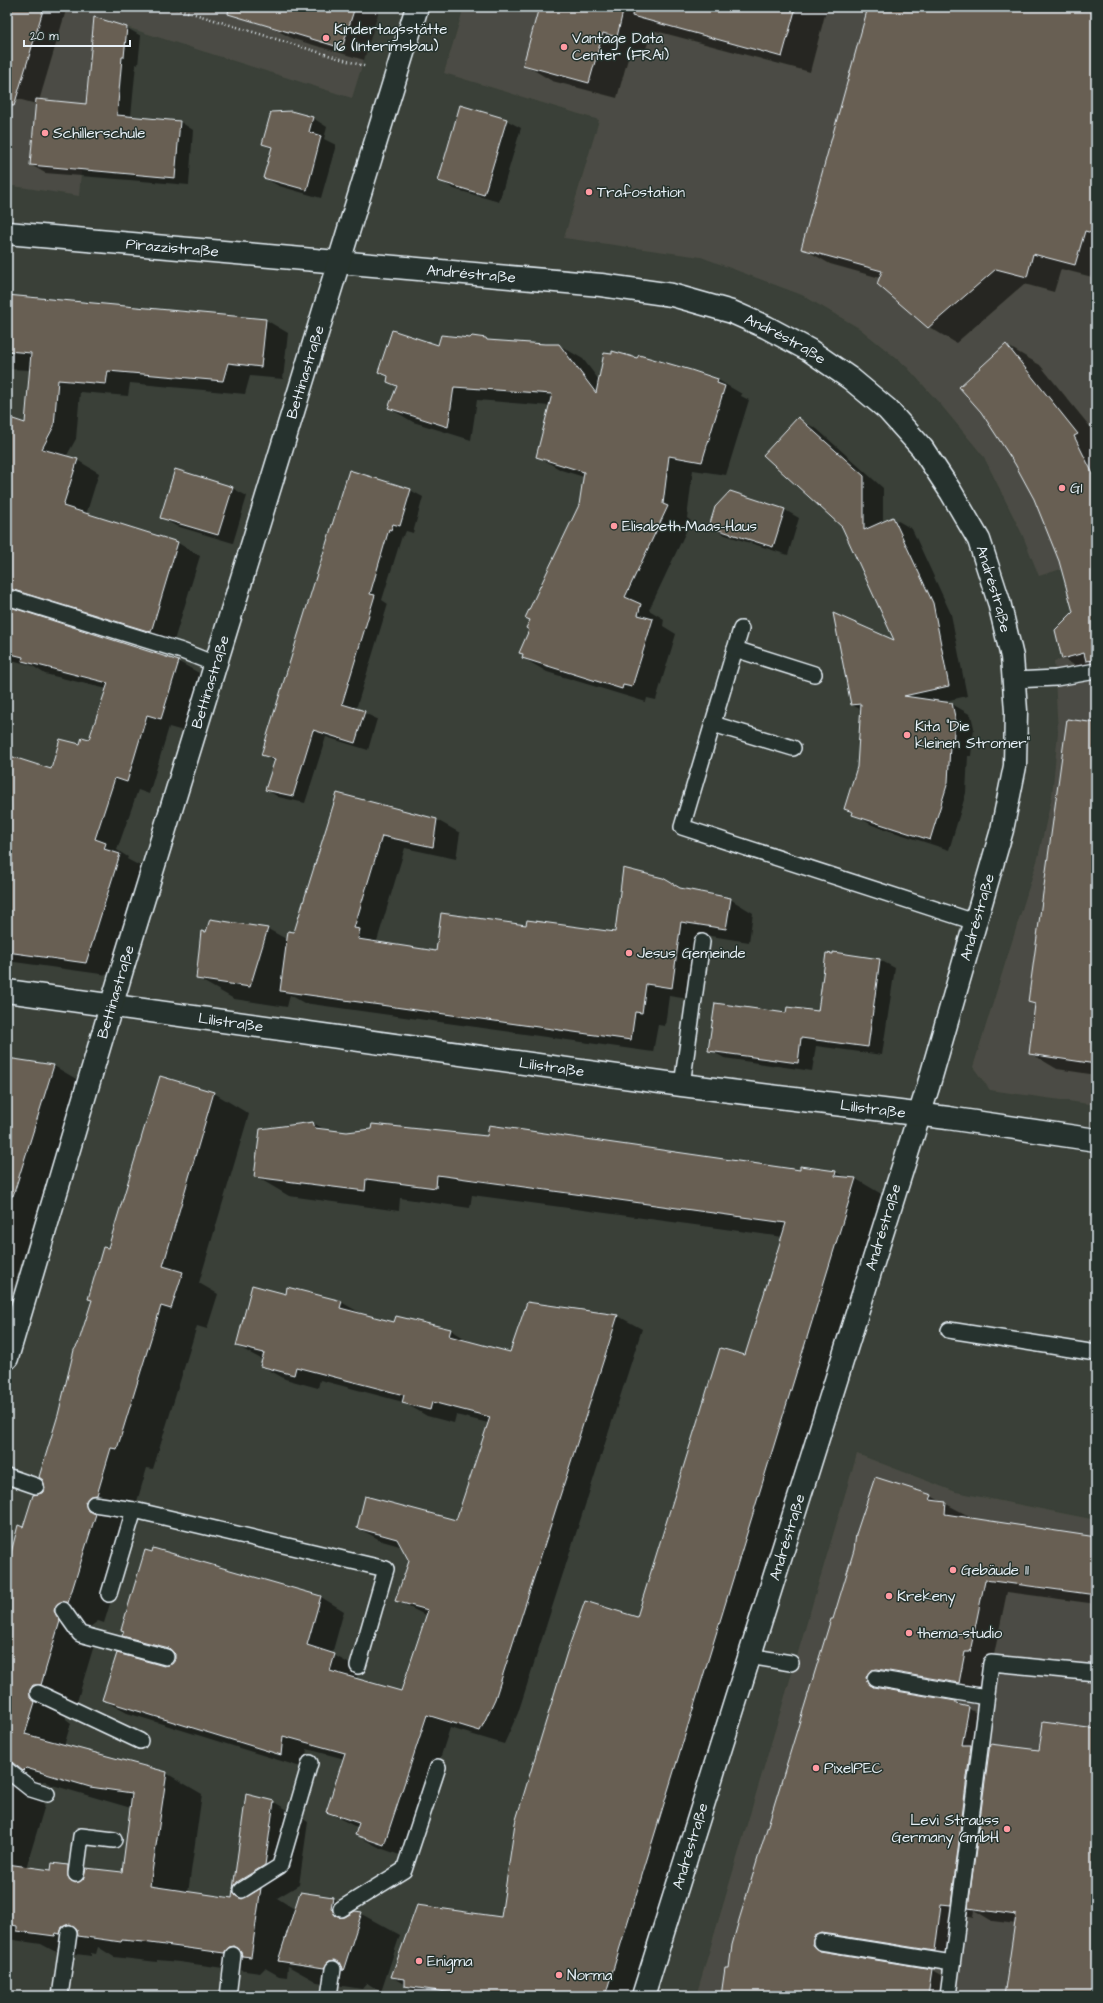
<svg xmlns="http://www.w3.org/2000/svg" width="1103" height="2003" viewBox="0 0 1103 2003" font-family="'Architects Daughter',sans-serif">
<style>
.built{fill:#4b4c44}
.shadow{fill:#0007;fill-rule:evenodd}
.building{fill:#685f52;stroke:#e8f1f8}
.lines{fill:none;stroke-linecap:round;stroke-linejoin:round}
.service-casing{stroke:#e8f1f8;stroke-width:18}
.minor-casing{stroke:#e8f1f8;stroke-width:25}
.path{stroke:#e8f1f8;stroke-width:2.5;stroke-dasharray:1 3;stroke-linecap:butt}
.service{stroke:#26332d;stroke-width:15}
.minor{stroke:#26332d;stroke-width:22}
.poi-dot{fill:#ff9aa2;stroke:#26332d;stroke-width:1.5}
.labels{text-anchor:middle;stroke-width:3;stroke-linejoin:round;paint-order:stroke}
.poi-label{font-size:15px;fill:#e8f1f8;stroke:#26332d;text-anchor:start}
.street-label{font-size:15px;fill:#e8f1f8;stroke:#26332d}
</style>
<rect width="100%" height="100%" fill="#3a4038"/>
<filter id="ink" filterUnits="userSpaceOnUse"><feTurbulence type="fractalNoise" baseFrequency=".025" numOctaves="2"/><feDisplacementMap in="SourceGraphic" scale="8" xChannelSelector="R" yChannelSelector="G"/><feConvolveMatrix kernelMatrix="1 2 1 2 8 2 1 2 1" color-interpolation-filters="sRGB"/></filter>
<g filter="url(#ink)">
<g class="built">
<path d="M7 7H380L352 98 94 17 79 196 7 185Z"/>
<path d="M464 7H1096V1105L990 1090 973 1067 1038 858 1052 796 1058 732 1054 661 1061 659 1056 631 1063 621 1074 617 1061 569 1039 576 1023 536 984 457 941 405 907 367 859 328 802 295 701 257 564 238 599 120 444 73Z"/>
<path d="M857 1454 956 1492 1096 1520V1996H696Z"/>
</g>
<g class="shadow">
<path d="M7 7H67L39 101 87 105 127 28 141 36 138 65 136 64 131 117 179 121 193 130 189 185 45 173 31 165 36 104 7 96Z"/>
<path d="M277 7H380L364 60 293 39 271 27Z"/>
<path d="M540 7H827L810 72 652 30 645 52 631 48 617 98 552 81 525 65Z"/>
<path d="M869 7H1096V278L1061 269 1054 292 1024 284 956 343 929 327 880 278 830 264 802 248Z"/>
<path d="M290 112 313 118 327 127 324 139 336 145 321 198 279 186 264 178 272 149 263 144Z"/>
<path d="M506 120 521 128 499 202 454 189 439 180Z"/>
<path d="M7 297 266 320 288 333 283 379 250 376 245 394 130 383 128 396 80 392 76 439 66 457 77 460 99 473 86 515 178 543 200 556 173 644 20 608 21 612 179 662 201 674 183 731 169 727 149 794 138 790 117 850 128 857 127 859 142 867 108 975 7 961V756L51 770 90 740 107 689 45 674 31 665 7 659V418L26 424 31 370 7 369Z"/>
<path d="M471 339 559 345 583 359 599 380 638 360 691 371 718 380 742 394 741 396 749 400 726 475 693 470 687 518 691 521 649 610 664 619 663 626 676 634 656 700 647 698 646 702 547 672 523 658 530 630 580 506 584 477 561 470 537 456 550 406 477 400 471 440 413 422 389 408 397 387 388 382 389 378 379 372 439 346Z"/>
<path d="M1006 345 1040 365 1096 434V678L1062 658 1075 612Z"/>
<path d="M798 419 817 429 883 488V523L893 518 912 529 951 614 967 696 941 702 952 704 971 715 974 728 971 756H968L966 793 949 850 872 825 845 809 858 767 862 710 852 705 896 642Z"/>
<path d="M232 488 247 496 233 543 176 526 162 518Z"/>
<path d="M410 490 423 497 413 533 406 531 404 536H402L382 600 388 604 356 709 377 719 368 750 326 737 305 803 278 797 266 789 275 762 262 754Z"/>
<path d="M785 510 799 518 788 555 725 535 710 526Z"/>
<path d="M1096 724V1075L1057 1069 1030 1053 1036 1006 1029 1002Z"/>
<path d="M338 794 437 820 460 833 456 859 405 848 377 941 382 944 437 953 527 926 616 933 681 890 730 899 753 913 749 942 704 935 695 1000 669 996 665 1026 658 1025 653 1052 304 1003 290 995 287 1007 234 999 197 978 211 921 268 929 288 940 294 933Z"/>
<path d="M834 953 880 960 895 968 882 1055 816 1046 812 1071 724 1058 710 1050 787 1014 819 1012Z"/>
<path d="M7 1060 54 1066 78 1080 7 1309Z"/>
<path d="M160 1077 214 1093 249 1114 199 1283 218 1294 207 1329 197 1326 153 1469 147 1468 133 1515 126 1516 121 1523 123 1532 131 1536 104 1623 98 1621 90 1627V1632L95 1642 76 1705 65 1710 66 1719 71 1723 64 1746 166 1773 202 1794 188 1893 233 1899 234 1892 245 1898 248 1897 234 1888 247 1795 274 1802 308 1822 299 1885 277 1898 296 1910 332 1898 400 1935 381 1992 367 1983 362 1989 317 1982 288 1966 287 1977 279 1976 265 1968 260 1973 179 1962 157 1960V1962L114 1957 98 1947 96 1954 91 1953V1956L54 1951 41 1944 7 1939V1580L24 1528 46 1489 79 1344ZM45 1781 52 1785 131 1808 123 1873 85 1876 68 1866 52 1871 26 1868 45 1805 34 1794V1789L39 1782Z"/>
<path d="M313 1123 326 1130 347 1133 801 1171 835 1172 847 1178 856 1179 890 1199 646 1996H423L392 1977 502 1918 637 1618 746 1356 783 1237 472 1195 470 1208 400 1198 399 1211 289 1196 255 1176Z"/>
<path d="M286 1295 341 1302 364 1315 395 1323 397 1317 451 1330 474 1344 511 1354 618 1316 642 1329 518 1713 504 1744 450 1728 408 1858 380 1848 356 1835 358 1828 327 1812 345 1759 307 1749 304 1768 127 1713 103 1700 164 1667 173 1664 176 1660V1657L147 1649 123 1635 321 1597 344 1611 332 1654 359 1669 356 1679 402 1692 427 1616 397 1601 410 1561 403 1547 382 1541 358 1528 456 1521 488 1423 456 1415 454 1423 427 1416 403 1402 320 1380 318 1388 285 1379 262 1366 263 1360 237 1346Z"/>
<path d="M931 1496 969 1516 968 1519 1096 1537V1604L1007 1592 992 1665 982 1696 890 1685V1691L956 1702 992 1721 985 1754 989 1756 1040 1751 1096 1730V1996H1006L1016 1924 992 1921 974 1910 973 1918 964 1916 957 1964 837 1949 835 1953 932 1970 955 1983V1996H722L834 1620Z"/>
</g>
<g class="building">
<path d="M7 7H44L14 106 7 105Z"/>
<path d="M229 7H355L342 48 228 14Z"/>
<path d="M539 7H624L617 37 603 33 589 83 523 65Z"/>
<path d="M633 7H796L782 57 632 16Z"/>
<path d="M868 7H1096V234L1085 231 1075 265 1033 254 1027 277 996 269 928 328 877 284 882 271 801 249Z"/>
<path d="M94 17 127 27 124 57H122L117 115 180 121 175 178 30 165 36 99 86 104Z"/>
<path d="M460 105 507 119 484 195 438 181Z"/>
<path d="M291 111 313 117 309 132 321 136 307 190 263 178 272 147 262 144 271 112Z"/>
<path d="M7 295 266 319 261 367 228 363 223 381 108 371 106 384 58 380 54 426 42 449 78 459 63 506 178 542 151 632 7 588V417L25 423 31 353 7 351Z"/>
<path d="M392 330 438 345 441 335 470 338 472 336 486 338 487 340 545 344H559L596 393 604 353 612 354V351L637 358 639 355 691 370 718 379 717 383 725 386 702 462 669 456 663 504 668 506 625 597 641 604 638 615 653 619 632 687 623 685 622 689 522 658 523 654 519 653 529 630 526 628 530 620 525 618 579 505 584 472 536 457 552 394 454 387 448 427 388 408 397 386 387 382 388 376 378 372Z"/>
<path d="M1006 344 1078 434 1074 436 1096 480V660L1086 661 1084 653 1062 659 1055 630 1073 612 1059 561 1034 499 1015 464 981 412 959 387Z"/>
<path d="M798 417 864 476V530L893 517 933 603 949 686 904 696 952 703 955 717 953 746H950L948 782 930 840 852 815 853 812 844 809 857 767 861 704 851 705 833 613 894 640 842 527 763 455Z"/>
<path d="M175 469 233 487 218 535 160 518Z"/>
<path d="M349 470 411 489 400 526 393 524 391 530 389 529 370 594 375 595 342 704 365 711 355 743 313 730 293 796 265 790 275 759 261 755Z"/>
<path d="M730 491 785 509 773 547 709 527 715 507Z"/>
<path d="M7 606 179 661 161 719 147 715 127 782 115 778 95 839 106 843 104 849 120 854 86 963 7 952V755L51 769 60 739 80 744 82 737 89 739 108 683 22 661 23 657 7 653Z"/>
<path d="M1067 719 1096 723V1064L1029 1054 1035 1004 1028 1002Z"/>
<path d="M337 793 437 819 433 847 382 836 354 928 360 929 358 939 436 951 441 913 526 925 527 920 615 932 623 868 663 878 680 888 731 898 726 929 681 922 672 988 646 984 642 1013 635 1012 631 1040 280 991 288 931 294 932Z"/>
<path d="M210 919 268 928 250 987 196 979 201 931 206 932Z"/>
<path d="M833 952 880 959 868 1047 801 1038 798 1063 708 1051 715 1003 786 1013 787 1007 818 1011 826 953 833 954Z"/>
<path d="M7 1058 54 1065 13 1196 7 1195Z"/>
<path d="M160 1076 214 1092 163 1266 183 1272 171 1309 161 1306 117 1449 111 1448 97 1495 90 1496 85 1502 88 1511 96 1514 68 1603 62 1601 55 1607 54 1611 60 1621 41 1685H33L30 1690V1698L35 1702 25 1734 167 1772 150 1886 232 1898 233 1890 235 1895 242 1899 261 1888 251 1957 242 1956 241 1951 234 1946 229 1947 224 1953 143 1942 122 1940 121 1942 78 1936 77 1929 70 1924 62 1927 60 1934 56 1933 55 1936 17 1931V1926L7 1924V1864L51 1870 52 1863 68 1865V1877L75 1883 83 1879 86 1868 122 1872 132 1793 90 1787 26 1768 23 1771 13 1763 7 1761V1569L18 1525 23 1527 33 1495 42 1493 45 1489 43 1480 39 1477 58 1415 74 1350 78 1344 92 1300 88 1299 103 1247 108 1248Z"/>
<path d="M313 1122 315 1128 347 1132 371 1129 372 1124 487 1136 489 1125 800 1170V1166L836 1171 835 1176 856 1178 605 1996H475L404 1986V1979L391 1977 417 1905 501 1917 515 1823 567 1652 585 1601 637 1617 720 1348 745 1355 786 1223 437 1175 436 1188 366 1179 365 1191 254 1177 260 1129Z"/>
<path d="M252 1285 286 1294 287 1287 342 1301 340 1308 394 1322 396 1316 451 1329 449 1336 510 1352 527 1302 618 1315 495 1699 480 1731 427 1715 384 1845 355 1835 359 1823 326 1812 345 1753 283 1736 281 1755 102 1700 117 1653 164 1666 172 1664 175 1660V1654L169 1648 122 1636 124 1631 121 1630 145 1550 152 1552 153 1548 321 1596 307 1645 335 1654 330 1671 401 1691 428 1610 395 1601 409 1561 397 1539 357 1528 365 1496 456 1520 490 1417 432 1402 430 1410 402 1403 404 1395 296 1367 294 1375 260 1366 264 1353 236 1346Z"/>
<path d="M875 1477 932 1495 930 1500 946 1502 945 1514 1096 1537V1595L985 1580 970 1652H965L959 1683 877 1669 872 1670 866 1676 867 1681 873 1687 956 1701V1704L969 1707 962 1745H971L951 1905 941 1904 935 1951 822 1933 814 1936 812 1945 820 1951 932 1969 928 1996H721L725 1968H729L732 1945 739 1920 831 1619H833L854 1550 856 1534Z"/>
<path d="M1043 1722 1096 1729V1996H1004L1016 1915 968 1908 990 1744 1039 1750Z"/>
<path d="M246 1794 274 1801 265 1865 237 1882 233 1889Z"/>
<path d="M300 1892 333 1897 331 1908 337 1917H345L355 1911 362 1912 343 1971 339 1962 335 1960 329 1961 324 1968 278 1961Z"/>
</g>
<g class="lines">
<g class="service-casing">
<g id="service">
<path d="M7 597 182 651 215 664"/>
<path d="M741 629 682 827 975 922"/>
<path d="M735 649 814 674"/>
<path d="M1014 680 1056 678 1096 671"/>
<path d="M713 724 793 748"/>
<path d="M682 1085 702 942"/>
<path d="M949 1330 1096 1353"/>
<path d="M7 1476 36 1486"/>
<path d="M94 1504 134 1510 386 1569 358 1666"/>
<path d="M109 1594 134 1510"/>
<path d="M63 1610 80 1634 166 1657"/>
<path d="M749 1656 791 1663"/>
<path d="M875 1678 986 1697"/>
<path d="M38 1693 140 1741"/>
<path d="M7 1770 31 1789 47 1794"/>
<path d="M76 1874 81 1836 114 1840"/>
<path d="M242 1890 280 1866 310 1763"/>
<path d="M341 1909 404 1870 438 1767"/>
<path d="M821 1942 952 1963"/>
<path d="M60 1996 69 1933"/>
<path d="M228 1996 233 1955"/>
<path d="M329 1996 333 1969"/>
<path d="M948 1996 991 1663 1096 1673"/>
</g>
</g>
<g class="minor-casing">
<g id="minor">
<path id="s1" d="M7 233 601 285 672 295 732 312 766 327 809 350 851 379 887 409 922 448 951 492 979 540 999 602 1012 657 1016 711 1015 766 1002 830 928 1087 643 1996"/>
<path id="s2" d="M7 991 682 1085 948 1118 1096 1140"/>
<path id="s3" d="M7 1358 124 963 417 7"/>
</g>
</g>
<path class="path" d="M172 7 367 67"/>
<use href="#service" class="service"/>
<use href="#minor" class="minor"/>
</g>
</g>
<g class="poi-dot">
<circle cx="326" cy="38" r="4"/>
<circle cx="564" cy="47" r="4"/>
<circle cx="45" cy="133" r="4"/>
<circle cx="589" cy="192" r="4"/>
<circle cx="1062" cy="488" r="4"/>
<circle cx="614" cy="526" r="4"/>
<circle cx="907" cy="735" r="4"/>
<circle cx="629" cy="953" r="4"/>
<circle cx="953" cy="1570" r="4"/>
<circle cx="889" cy="1596" r="4"/>
<circle cx="909" cy="1633" r="4"/>
<circle cx="816" cy="1768" r="4"/>
<circle cx="1007" cy="1829" r="4"/>
<circle cx="419" cy="1961" r="4"/>
<circle cx="559" cy="1975" r="4"/>
</g>
<g class="labels">
<g class="poi-label">
<text x="334" y="34">Kindertagsstätte<tspan x="334" dy="17">16 (Interimsbau)</tspan></text>
<text x="572" y="43">Vantage Data<tspan x="572" dy="17">Center (FRA1)</tspan></text>
<text x="53" y="138">Schillerschule</text>
<text x="597" y="197">Trafostation</text>
<text x="1070" y="493">G1</text>
<text x="622" y="531">Elisabeth-Maas-Haus</text>
<text x="915" y="731">Kita "Die<tspan x="915" dy="17">kleinen Stromer"</tspan></text>
<text x="637" y="958">Jesus Gemeinde</text>
<text x="961" y="1575">Gebäude 11</text>
<text x="897" y="1601">Krekeny</text>
<text x="917" y="1638">thema-studio</text>
<text x="824" y="1773">PixelPEC</text>
<text x="999" y="1825" text-anchor="end">Levi Strauss<tspan x="999" dy="17">Germany GmbH</tspan></text>
<text x="427" y="1966">Enigma</text>
<text x="567" y="1980">Norma</text>
</g>
<g class="street-label">
<text dy="5" stroke="none"><textPath href="#s1" startOffset="166">Pirazzistraße</textPath></text>
<text dy="5" stroke="none"><textPath href="#s1" startOffset="466">Andréstraße</textPath></text>
<text dy="5" stroke="none"><textPath href="#s1" startOffset="790">Andréstraße</textPath></text>
<text dy="5" stroke="none"><textPath href="#s3" startOffset="1030">Bettinastraße</textPath></text>
<text dy="5" stroke="none"><textPath href="#s1" startOffset="1126">Andréstraße</textPath></text>
<text dy="5" stroke="none"><textPath href="#s3" startOffset="706">Bettinastraße</textPath></text>
<text transform="translate(977 917) rotate(-74)" y="5">Andréstraße</text>
<text dy="5" stroke="none"><textPath href="#s3" startOffset="382">Bettinastraße</textPath></text>
<text dy="5" stroke="none"><textPath href="#s2" startOffset="226">Lilistraße</textPath></text>
<text dy="5" stroke="none"><textPath href="#s2" startOffset="550">Lilistraße</textPath></text>
<text dy="5" stroke="none"><textPath href="#s2" startOffset="874">Lilistraße</textPath></text>
<text transform="translate(883 1227) rotate(-73)" y="5">Andréstraße</text>
<text transform="translate(787 1537) rotate(-73)" y="5">Andréstraße</text>
<text transform="translate(690 1846) rotate(-73)" y="5">Andréstraße</text>
</g>
</g>
<rect width="1103" height="2003" fill="none" stroke="#26332d" stroke-width="24"/>
<rect x="12" y="12" width="1079" height="1979" fill="none" stroke="#e8f1f8" stroke-width="1.5" filter="url(#ink)"/>
<path d="M24 40v6h106v-6" fill="none" stroke="#e8f1f8" stroke-width="2"/>
<text x="30" y="40" font-size="12" fill="#e8f1f8" stroke="#26332d" stroke-width="3" paint-order="stroke">20 m</text>
</svg>
